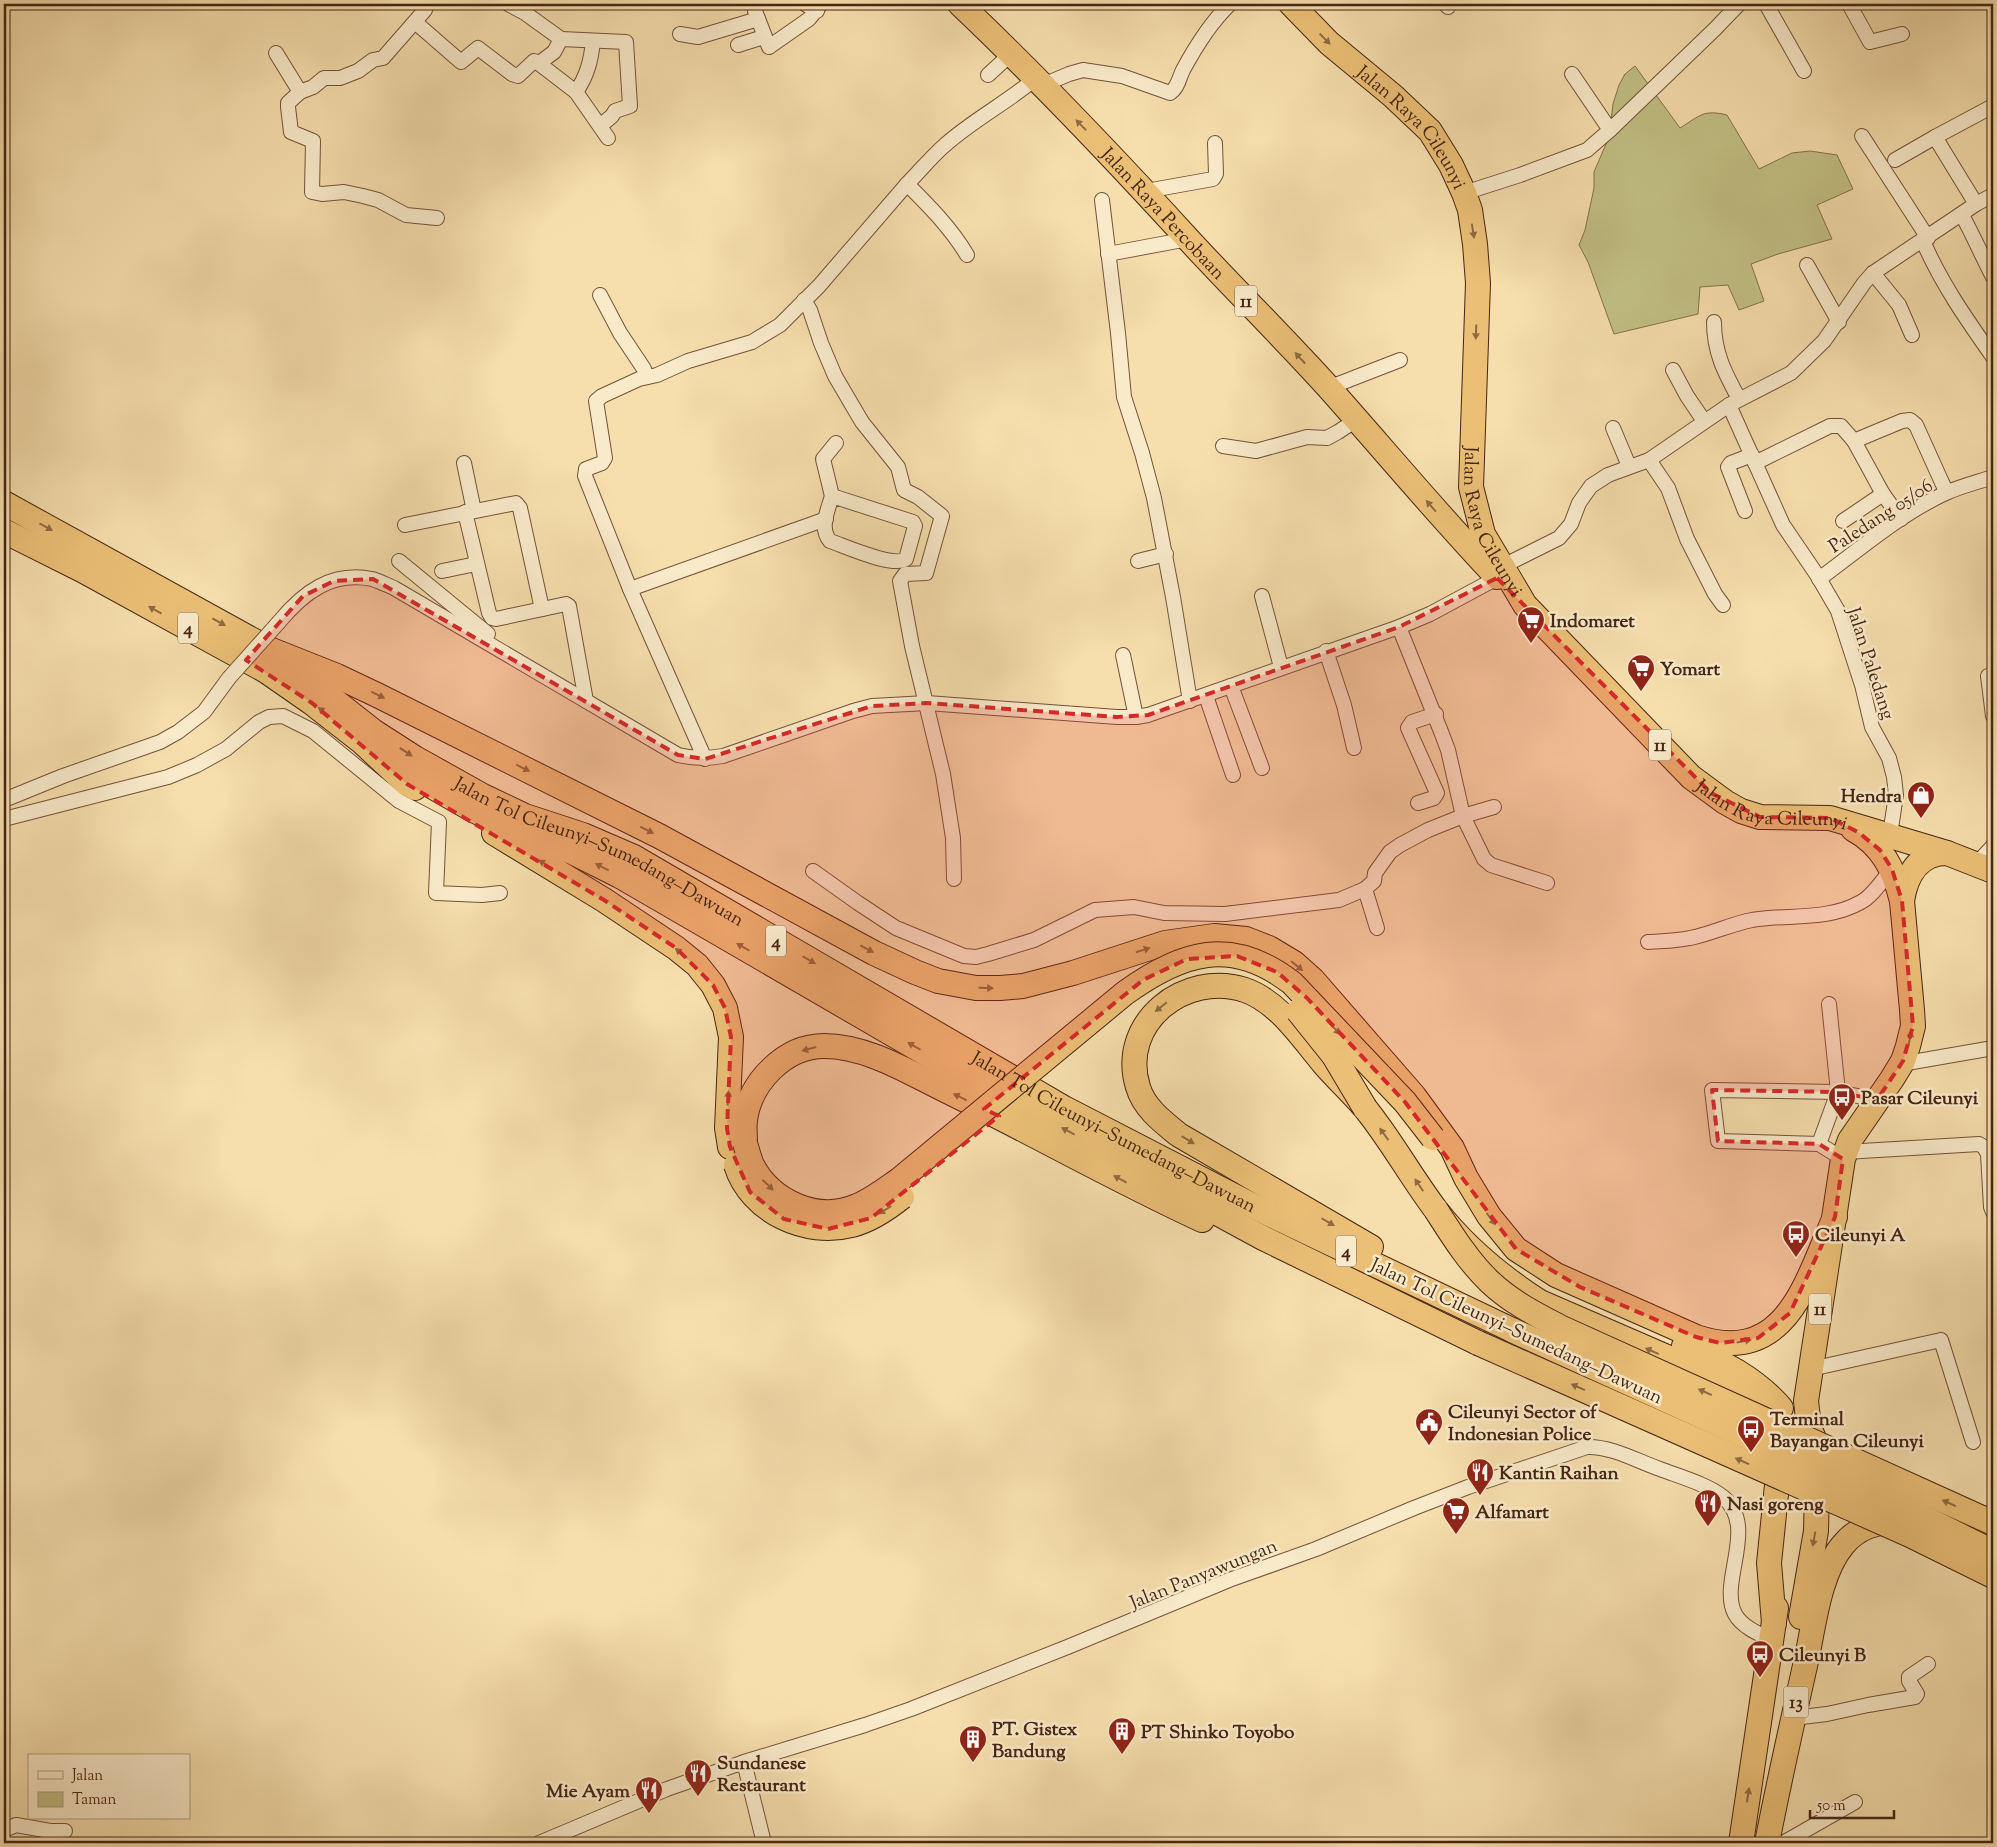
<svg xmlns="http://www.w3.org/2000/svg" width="1997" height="1847" viewBox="0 0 1997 1847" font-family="'Sorts Mill Goudy',serif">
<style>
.green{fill:#c2c085;stroke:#84724c}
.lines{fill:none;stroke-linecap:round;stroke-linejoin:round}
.street-casing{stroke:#725339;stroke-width:16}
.highway-casing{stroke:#462512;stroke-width:26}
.street{stroke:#f9eaca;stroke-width:14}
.highway{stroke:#ebbf76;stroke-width:24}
.street-bridge-casing{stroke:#725339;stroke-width:16;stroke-linecap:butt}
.highway-bridge-casing{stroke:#462512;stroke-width:26;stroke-linecap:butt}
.street-bridge{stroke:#f9eaca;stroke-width:14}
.highway-bridge{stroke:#ebbf76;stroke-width:24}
.oneway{fill:#906a3f}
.marked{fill:#d62828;fill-opacity:0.2;stroke:#d62828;stroke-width:4;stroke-dasharray:10 6;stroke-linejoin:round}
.labels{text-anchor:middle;stroke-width:5;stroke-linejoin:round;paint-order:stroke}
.shield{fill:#f9eaca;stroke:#7c6049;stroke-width:1}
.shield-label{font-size:18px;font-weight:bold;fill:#462512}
.street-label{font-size:19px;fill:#462512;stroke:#f9eaca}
.poi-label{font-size:19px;font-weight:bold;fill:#462512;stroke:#f9eaca;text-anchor:start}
</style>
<rect width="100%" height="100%" fill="#f6dead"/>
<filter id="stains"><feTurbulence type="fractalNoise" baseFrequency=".004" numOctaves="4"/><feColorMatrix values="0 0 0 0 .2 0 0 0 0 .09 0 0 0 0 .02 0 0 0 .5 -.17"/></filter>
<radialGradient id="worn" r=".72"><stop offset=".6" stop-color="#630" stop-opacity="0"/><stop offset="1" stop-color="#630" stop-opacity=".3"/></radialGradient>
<path class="green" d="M1635 66 1680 128C1699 116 1704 109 1727 115L1759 169 1792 153 1810 151 1837 155 1853 189 1817 205 1832 239 1778 254 1751 264 1764 301 1739 310 1728 285 1700 287 1698 314 1614 334 1588 262 1579 245 1585 230 1594 188V172L1609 137 1613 104 1619 85 1625 74Z"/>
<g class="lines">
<g class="street-casing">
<g id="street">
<path d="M426 4 425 10 383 58 373 60 358 71 340 78H324L313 87 300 92 288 103V107L291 132 313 141 312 192 322 194 344 192 363 196 378 200 406 215 437 218"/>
<path d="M508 4 525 13 561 39 554 52 542 61 540 64"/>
<path d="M805 4 817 11"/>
<path d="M1445 4 1448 7"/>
<path d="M1766 4 1804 71"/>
<path d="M1849 4 1870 42 1902 34"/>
<path d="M755 11 769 47 809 19 821 4"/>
<path d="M415 22 461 62 478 48 512 74 518 76 534 61 537 62 576 92C587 76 591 61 593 41"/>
<path d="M680 34 698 37 758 19"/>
<path d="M561 39 626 42 630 106 615 111 612 116 600 126"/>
<path d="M738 45 764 37"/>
<path d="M276 53 300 92"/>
<path d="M1572 74 1610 130"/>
<path d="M988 75 1012 53"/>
<path d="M1043 85 1069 74 1083 70 1122 76 1170 93C1178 88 1179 78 1183 70 1196 46 1210 23 1230 4"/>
<path d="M576 92 608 138"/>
<path d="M1862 136 1928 238"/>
<path d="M1895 160 1935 137"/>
<path d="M1146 191 1213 179 1216 174 1215 143"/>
<path d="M1464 193 1520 175 1587 150 1610 130 1715 29 1739 4"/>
<path d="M1102 200 1118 333 1124 397 1142 453 1154 498 1173 597 1190 701"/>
<path d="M1976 204 1935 137 1993 106"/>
<path d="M1962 215C1973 235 1982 256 1993 277"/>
<path d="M1923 241C1941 283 1967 320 1993 357"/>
<path d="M1108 254 1188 239"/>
<path d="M967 255C951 228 929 206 907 184 920 171 932 156 945 145 973 120 1008 102 1036 78"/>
<path d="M1807 265 1839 322"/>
<path d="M1873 273 1899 305 1912 335"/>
<path d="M600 295 620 333 644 369 646 377"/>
<path d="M804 300 810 310 821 343 835 376 862 422 898 467 904 490 918 497 942 516 926 573 905 574 900 581 912 646 943 774 953 838 954 879"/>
<path d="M1714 322C1714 353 1725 373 1739 399"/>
<path d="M1673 370 1687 396 1704 421"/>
<path d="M1328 388 1400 360"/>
<path d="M1729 405 1783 525 1817 575 1838 611 1862 685 1872 727 1889 758 1894 777 1896 795 1890 835"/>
<path d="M1613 428 1629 466"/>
<path d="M1854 441 1883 494 1901 519"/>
<path d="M1223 446 1256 451 1307 437 1327 438 1338 432 1356 420"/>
<path d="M1649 460 1668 488 1687 539 1715 594 1723 605"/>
<path d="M464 463 474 511"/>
<path d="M1755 463 1830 426H1841L1854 441 1902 421 1910 420 1916 425 1944 487"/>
<path d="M832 496 913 522 915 526 906 559C893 568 845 546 830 541 819 528 828 510 832 496Z"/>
<path d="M832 496 823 459 836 443"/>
<path d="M1745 511 1728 467 1731 463 1752 455"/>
<path d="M465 512 489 613 492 618 496 619 566 604 569 606 586 701"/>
<path d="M1843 521 1883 494"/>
<path d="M405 525 516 503 520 508 542 609"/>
<path d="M399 561 488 634"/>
<path d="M1138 561 1166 554"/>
<path d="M1501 567 1559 538 1571 524 1579 503 1591 486 1608 475 1649 460 1729 405 1791 373 1824 341 1864 283 1873 273 1976 204 1993 195"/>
<path d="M442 571 476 564"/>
<path d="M1819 579C1860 549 1900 514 1946 493 1961 486 1978 482 1993 477"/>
<path d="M630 589 826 519"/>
<path d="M1262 596 1281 667"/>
<path d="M279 622C303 593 331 571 372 579 379 581 387 585 394 588L678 755C695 759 707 759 723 756L853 711 872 706 927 703 1117 717H1136L1148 715 1399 627 1430 614 1497 578"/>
<path d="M1399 627 1440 729 1448 750 1463 816 1484 859 1491 865 1547 883"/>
<path d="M1326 651 1344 705 1354 748"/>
<path d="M1123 655 1136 717"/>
<path d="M1988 676 1993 716"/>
<path d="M1231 686 1262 768"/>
<path d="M1206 696 1233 775"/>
<path d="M705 759 630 589 585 476 586 469 602 463 605 458 596 401 602 396 639 379 657 375 688 361 752 342 780 325 819 286 907 184"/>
<path d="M4 800 63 776 160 742 178 732 204 712 229 678"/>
<path d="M1418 803 1434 798 1437 793 1408 728 1412 722 1436 714"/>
<path d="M4 819 168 777 197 765 226 749 259 722 269 717 283 716 313 731 399 801 439 822 436 893 482 895 500 893"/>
<path d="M1977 863 1993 846"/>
<path d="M813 871 858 903 896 928 964 956 976 957 988 954 1034 940 1095 910 1134 907 1164 913 1225 914 1339 900 1365 889"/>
<path d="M1377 928 1365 889 1374 881 1375 873 1390 852 1400 845 1428 830 1463 816 1494 807"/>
<path d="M1648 942C1662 941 1677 941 1690 938 1711 934 1731 924 1752 920 1788 914 1828 921 1861 902 1873 896 1883 879 1892 869"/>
<path d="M1901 1064 1993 1048"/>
<path d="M1819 1144 1838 1092 1829 1004"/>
<path d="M1845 1152 1979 1144 1984 1147 1988 1154 1991 1207 1993 1212"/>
<path d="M1843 1159 1819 1144 1718 1141 1712 1090 1838 1092 1877 1100"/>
<path d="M1811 1369 1941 1340 1973 1442"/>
<path d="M1793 1718 1827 1714 1868 1705 1915 1697 1917 1694 1909 1681V1677L1928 1664"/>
<path d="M744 1762 764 1843"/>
<path d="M4 1830 16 1825 50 1831H65"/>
<path d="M539 1843 667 1789 744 1762 865 1725 911 1709 1070 1646 1229 1580 1316 1549 1414 1508 1468 1487 1587 1447C1611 1446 1637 1461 1660 1469 1678 1476 1707 1484 1723 1497 1759 1527 1718 1582 1735 1614 1742 1627 1759 1634 1772 1640"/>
<path d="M1783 1843 1855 1802"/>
</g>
</g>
<g class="highway-casing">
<g id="highway">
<path id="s1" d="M960 4C1039 79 1114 158 1188 239 1234 289 1283 337 1329 388 1385 451 1439 516 1497 577"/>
<path id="s2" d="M1291 4 1329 43 1393 96 1430 131 1451 165 1464 193 1470 210 1475 244 1478 283 1471 487 1483 534 1525 605 1691 777 1725 802 1741 811 1760 817 1830 818 1947 853 1993 871"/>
<path id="s3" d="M4 503 269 649 373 731 415 758 483 796 525 816 583 835 634 857 1064 1108 1273 1216 1514 1331"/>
<path d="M4 531 82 570 266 671 312 703 362 742 407 784 415 788"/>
<path d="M269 649 337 676 377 695 659 836 874 953 915 972 938 981 976 988H1000L1023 986 1073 973 1165 943 1214 936 1246 939 1269 948 1294 963 1313 980 1414 1096 1452 1148 1466 1178 1489 1216 1516 1249 1556 1275 1696 1337C1787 1367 1806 1281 1835 1217"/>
<path d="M407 772 475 811 515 829 574 853 620 876 956 1071 1263 1238 1478 1343"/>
<path d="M494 833 604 900 676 948 697 965 713 985 725 1008 731 1037 727 1128 730 1147"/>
<path d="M1902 901C1906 875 1918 853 1947 853"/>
<path d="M745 1143C745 1135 744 1127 745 1120 750 1082 785 1046 824 1046 867 1046 908 1072 945 1090 1031 1132 1115 1180 1202 1220"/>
<path d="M1371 1247 1179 1135C1163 1122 1144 1108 1138 1087 1118 1023 1185 970 1245 990 1279 1002 1302 1038 1324 1064 1337 1079 1352 1093 1365 1108 1391 1140 1411 1177 1436 1210 1465 1247 1501 1277 1540 1302L1713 1377C1735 1388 1755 1401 1766 1424"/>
<path d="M1684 1346C1721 1361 1755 1378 1781 1408"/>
<path d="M1822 1457 1809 1427 1806 1401 1843 1159 1850 1140 1892 1079 1903 1061 1908 1046 1913 1026 1912 1010 1902 901C1894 869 1882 845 1853 829"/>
<path d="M1801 1617 1816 1531 1817 1491"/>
<path d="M1774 1623 1769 1563 1777 1485 1776 1456"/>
<path d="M1741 1843 1776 1608"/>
<path d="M1767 1843C1779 1781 1793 1719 1807 1657 1814 1623 1820 1572 1843 1545 1856 1529 1876 1520 1897 1523"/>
</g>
</g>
<use href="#street" class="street"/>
<use href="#highway" class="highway"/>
<g class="street-bridge-casing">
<path id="street-bridge" d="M229 678 279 622"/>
</g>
<g class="highway-bridge-casing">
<g id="highway-bridge">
<path d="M1298 1011 1334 1056 1365 1108"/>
<path d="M745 1143C747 1150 749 1158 752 1165 771 1202 818 1223 857 1206 872 1200 886 1189 899 1180L1125 993C1182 952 1231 936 1292 983L1405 1102 1433 1138"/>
<path d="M736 1165C751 1212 806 1237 852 1225 871 1220 887 1209 902 1197"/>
<path d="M1436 1210C1452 1235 1468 1261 1490 1282 1511 1302 1537 1315 1562 1328L1993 1523"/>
<path d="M1514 1331 1919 1515 1993 1552"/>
<path d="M1478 1343 1910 1535 1993 1576"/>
</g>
</g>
<use href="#street-bridge" class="street-bridge"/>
<use href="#highway-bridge" class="highway-bridge"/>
</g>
<defs><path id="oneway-solid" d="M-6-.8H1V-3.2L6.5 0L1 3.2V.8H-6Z" transform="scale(1.25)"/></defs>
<g class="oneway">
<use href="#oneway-solid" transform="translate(1325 39) rotate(45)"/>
<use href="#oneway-solid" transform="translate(1081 125) rotate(-134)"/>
<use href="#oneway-solid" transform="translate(1473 231) rotate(81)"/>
<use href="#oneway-solid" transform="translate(1476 332) rotate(92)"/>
<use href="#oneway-solid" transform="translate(1300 358) rotate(-133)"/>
<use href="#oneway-solid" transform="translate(1431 506) rotate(-131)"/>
<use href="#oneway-solid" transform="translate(46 527) rotate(29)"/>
<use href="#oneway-solid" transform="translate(155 610) rotate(-151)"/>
<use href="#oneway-solid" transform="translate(219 622) rotate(29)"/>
<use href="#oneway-solid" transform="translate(378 695) rotate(26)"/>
<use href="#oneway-solid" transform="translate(324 712) rotate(-142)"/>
<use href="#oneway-solid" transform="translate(406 752) rotate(33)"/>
<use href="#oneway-solid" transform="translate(523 768) rotate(26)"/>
<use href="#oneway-solid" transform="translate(647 830) rotate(27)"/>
<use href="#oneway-solid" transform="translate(545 864) rotate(-148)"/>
<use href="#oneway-solid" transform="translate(602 867) rotate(-153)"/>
<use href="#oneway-solid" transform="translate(743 947) rotate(-150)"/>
<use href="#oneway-solid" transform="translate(867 949) rotate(28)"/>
<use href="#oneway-solid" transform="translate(1143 950) rotate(-18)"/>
<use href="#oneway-solid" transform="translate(681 953) rotate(-141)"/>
<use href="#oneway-solid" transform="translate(809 960) rotate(30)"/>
<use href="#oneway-solid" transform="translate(1297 966) rotate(39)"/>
<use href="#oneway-solid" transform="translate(986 988) rotate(1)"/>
<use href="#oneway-solid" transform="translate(1161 1007) rotate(141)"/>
<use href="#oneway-solid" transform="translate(1335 1029) rotate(48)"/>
<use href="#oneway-solid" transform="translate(1910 1038) rotate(-78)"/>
<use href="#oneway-solid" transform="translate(914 1046) rotate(-150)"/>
<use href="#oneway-solid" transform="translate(809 1049) rotate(165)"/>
<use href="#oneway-solid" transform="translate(960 1097) rotate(-154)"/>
<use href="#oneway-solid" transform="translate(728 1098) rotate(-86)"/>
<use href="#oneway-solid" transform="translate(1068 1131) rotate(-152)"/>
<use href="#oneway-solid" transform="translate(1384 1134) rotate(-126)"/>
<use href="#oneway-solid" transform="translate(1188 1140) rotate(31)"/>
<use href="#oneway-solid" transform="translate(1120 1179) rotate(-152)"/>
<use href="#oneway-solid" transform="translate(768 1185) rotate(44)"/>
<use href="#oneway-solid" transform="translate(1419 1185) rotate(-124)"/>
<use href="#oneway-solid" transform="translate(885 1210) rotate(148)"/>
<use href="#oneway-solid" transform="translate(1491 1219) rotate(54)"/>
<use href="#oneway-solid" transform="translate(1328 1222) rotate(30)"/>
<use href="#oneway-solid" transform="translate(1744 1341) rotate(-11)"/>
<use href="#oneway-solid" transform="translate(1652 1351) rotate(-156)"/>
<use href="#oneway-solid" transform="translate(1578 1387) rotate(-156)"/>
<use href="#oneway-solid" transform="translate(1705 1392) rotate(-156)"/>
<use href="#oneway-solid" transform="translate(1742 1461) rotate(-156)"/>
<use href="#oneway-solid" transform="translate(1949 1503) rotate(-156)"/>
<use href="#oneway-solid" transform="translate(1814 1539) rotate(100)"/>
<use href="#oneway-solid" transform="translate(1748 1795) rotate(-81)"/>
</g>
<path class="marked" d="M1497 578 1711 793 1760 817 1830 818 1858 832 1880 850 1892 869 1902 901 1913 1026 1903 1061 1877 1100 1838 1092 1712 1090 1718 1141 1819 1144 1843 1159 1835 1217 1790 1313 1758 1338 1720 1343 1696 1337 1580 1287 1516 1249 1405 1102 1307 998 1277 972 1237 956 1187 959 1143 980 984 1109 999 1116 871 1218 828 1229 784 1219 750 1192 730 1147 727 1128 731 1037 725 1008 713 985 676 948 604 900 407 784 312 703 246 660 303 596 334 581 373 579 678 755 705 759 872 706 927 703 1117 717 1148 715 1399 627Z"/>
<defs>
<g id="supermarket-pin" transform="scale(1.4375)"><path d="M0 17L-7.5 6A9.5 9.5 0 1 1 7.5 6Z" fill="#8f2418" stroke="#f9eaca"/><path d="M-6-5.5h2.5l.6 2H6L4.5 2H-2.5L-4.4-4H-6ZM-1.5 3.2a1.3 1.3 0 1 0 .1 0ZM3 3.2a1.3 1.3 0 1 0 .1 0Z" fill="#fff"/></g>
<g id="shop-pin" transform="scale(1.4375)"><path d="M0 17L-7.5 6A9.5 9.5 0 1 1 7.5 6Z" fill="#8f2418" stroke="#f9eaca"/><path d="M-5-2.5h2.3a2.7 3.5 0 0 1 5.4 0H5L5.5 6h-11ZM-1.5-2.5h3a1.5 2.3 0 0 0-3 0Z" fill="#fff"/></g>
<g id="bus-pin" transform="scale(1.4375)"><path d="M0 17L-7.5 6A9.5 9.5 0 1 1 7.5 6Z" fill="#8f2418" stroke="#f9eaca"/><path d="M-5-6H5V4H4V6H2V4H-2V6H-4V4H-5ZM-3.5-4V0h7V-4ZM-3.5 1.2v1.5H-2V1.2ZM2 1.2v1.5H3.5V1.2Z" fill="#fff"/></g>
<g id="civic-pin" transform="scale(1.4375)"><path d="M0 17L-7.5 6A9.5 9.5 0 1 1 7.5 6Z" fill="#8f2418" stroke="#f9eaca"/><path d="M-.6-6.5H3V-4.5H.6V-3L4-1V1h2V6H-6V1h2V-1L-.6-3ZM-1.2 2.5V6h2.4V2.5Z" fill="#fff"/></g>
<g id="restaurant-pin" transform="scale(1.4375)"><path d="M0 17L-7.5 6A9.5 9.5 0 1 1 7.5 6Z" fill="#8f2418" stroke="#f9eaca"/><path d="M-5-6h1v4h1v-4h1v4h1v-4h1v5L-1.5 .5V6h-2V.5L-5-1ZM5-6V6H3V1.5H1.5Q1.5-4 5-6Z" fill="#fff"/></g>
<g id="building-pin" transform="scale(1.4375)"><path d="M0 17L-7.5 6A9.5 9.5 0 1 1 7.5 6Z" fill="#8f2418" stroke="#f9eaca"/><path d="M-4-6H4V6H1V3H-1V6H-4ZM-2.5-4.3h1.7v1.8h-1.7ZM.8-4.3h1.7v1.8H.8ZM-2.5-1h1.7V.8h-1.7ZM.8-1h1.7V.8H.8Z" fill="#fff"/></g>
</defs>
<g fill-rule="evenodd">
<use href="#supermarket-pin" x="1531" y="620"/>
<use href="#supermarket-pin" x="1641" y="668"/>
<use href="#shop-pin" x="1921" y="795"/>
<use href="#bus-pin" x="1842" y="1097"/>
<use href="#bus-pin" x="1796" y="1234"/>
<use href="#civic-pin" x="1429" y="1422"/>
<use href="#bus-pin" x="1751" y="1429"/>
<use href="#restaurant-pin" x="1480" y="1472"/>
<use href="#restaurant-pin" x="1708" y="1503"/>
<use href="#supermarket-pin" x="1456" y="1511"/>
<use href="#bus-pin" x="1760" y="1654"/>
<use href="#building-pin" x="1122" y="1731"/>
<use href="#building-pin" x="973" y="1739"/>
<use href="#restaurant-pin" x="698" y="1773"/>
<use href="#restaurant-pin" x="649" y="1790"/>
</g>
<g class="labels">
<g class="shield">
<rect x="1235" y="285.5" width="22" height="31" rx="4"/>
<rect x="178" y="612.5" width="20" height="31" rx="4"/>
<rect x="1649" y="729.5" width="22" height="31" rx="4"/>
<rect x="766" y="925.5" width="20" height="31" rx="4"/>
<rect x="1336" y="1235.5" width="20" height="31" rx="4"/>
<rect x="1809" y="1293.5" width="22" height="31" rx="4"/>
<rect x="1783.5" y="1686.5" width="25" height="31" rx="4"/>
</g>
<g class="shield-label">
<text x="1246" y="307">11</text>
<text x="188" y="634">4</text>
<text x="1660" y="751">11</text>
<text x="776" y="947">4</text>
<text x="1346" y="1257">4</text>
<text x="1820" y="1315">11</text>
<text x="1796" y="1708">13</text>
</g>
<g class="street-label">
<text dy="7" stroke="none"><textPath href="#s2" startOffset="174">Jalan Raya Cileunyi</textPath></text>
<text dy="7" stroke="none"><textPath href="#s1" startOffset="292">Jalan Raya Percobaan</textPath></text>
<text transform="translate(1880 515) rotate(-33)" y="7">Paledang 05/06</text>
<text dy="7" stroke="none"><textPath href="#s2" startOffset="594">Jalan Raya Cileunyi</textPath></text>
<text transform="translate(1872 663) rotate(72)" y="7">Jalan Paledang</text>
<text dy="7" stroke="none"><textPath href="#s2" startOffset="1014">Jalan Raya Cileunyi</textPath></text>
<text dy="7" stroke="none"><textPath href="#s3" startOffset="692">Jalan Tol Cileunyi–Sumedang–Dawuan</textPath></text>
<text dy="7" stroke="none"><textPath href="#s3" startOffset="1279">Jalan Tol Cileunyi–Sumedang–Dawuan</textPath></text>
<text transform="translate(1517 1330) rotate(25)" y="7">Jalan Tol Cileunyi–Sumedang–Dawuan</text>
<text transform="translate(1203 1573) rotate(-22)" y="7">Jalan Panyawungan</text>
</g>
<g class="poi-label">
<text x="1550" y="627">Indomaret</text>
<text x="1660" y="675">Yomart</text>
<text x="1902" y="802" text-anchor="end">Hendra</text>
<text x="1861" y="1104">Pasar Cileunyi</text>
<text x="1815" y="1241">Cileunyi A</text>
<text x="1448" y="1418">Cileunyi Sector of<tspan x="1448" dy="22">Indonesian Police</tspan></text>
<text x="1770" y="1425">Terminal<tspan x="1770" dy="22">Bayangan Cileunyi</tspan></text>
<text x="1499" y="1479">Kantin Raihan</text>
<text x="1727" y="1510">Nasi goreng</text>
<text x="1475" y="1518">Alfamart</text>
<text x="1779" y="1661">Cileunyi B</text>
<text x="992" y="1735">PT. Gistex<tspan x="992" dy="22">Bandung</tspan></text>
<text x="1141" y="1738">PT Shinko Toyobo</text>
<text x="717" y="1769">Sundanese<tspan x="717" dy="22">Restaurant</tspan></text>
<text x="630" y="1797" text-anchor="end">Mie Ayam</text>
</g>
</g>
<rect width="1997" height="1847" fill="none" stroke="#f6dead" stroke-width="20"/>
<rect x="5" y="5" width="1987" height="1837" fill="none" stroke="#462512" stroke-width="2.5"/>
<rect x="10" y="10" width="1977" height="1827" fill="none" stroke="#462512"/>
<rect x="28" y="1754" width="162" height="65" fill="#f9eaca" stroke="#b19b80"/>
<rect x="38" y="1771" width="25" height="8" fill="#f9eaca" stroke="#b19b80"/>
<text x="72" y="1780" font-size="15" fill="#462512">Jalan</text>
<rect x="38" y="1792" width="25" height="15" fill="#c2c085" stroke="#b19b80"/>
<text x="72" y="1804" font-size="15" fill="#462512">Taman</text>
<path d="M1810 1810v8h84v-8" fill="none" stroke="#462512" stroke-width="2.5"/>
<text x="1817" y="1810" font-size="15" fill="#462512" stroke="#f9eaca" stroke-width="4" paint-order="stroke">50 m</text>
<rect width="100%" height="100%" filter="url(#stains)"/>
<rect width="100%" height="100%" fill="url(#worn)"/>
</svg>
